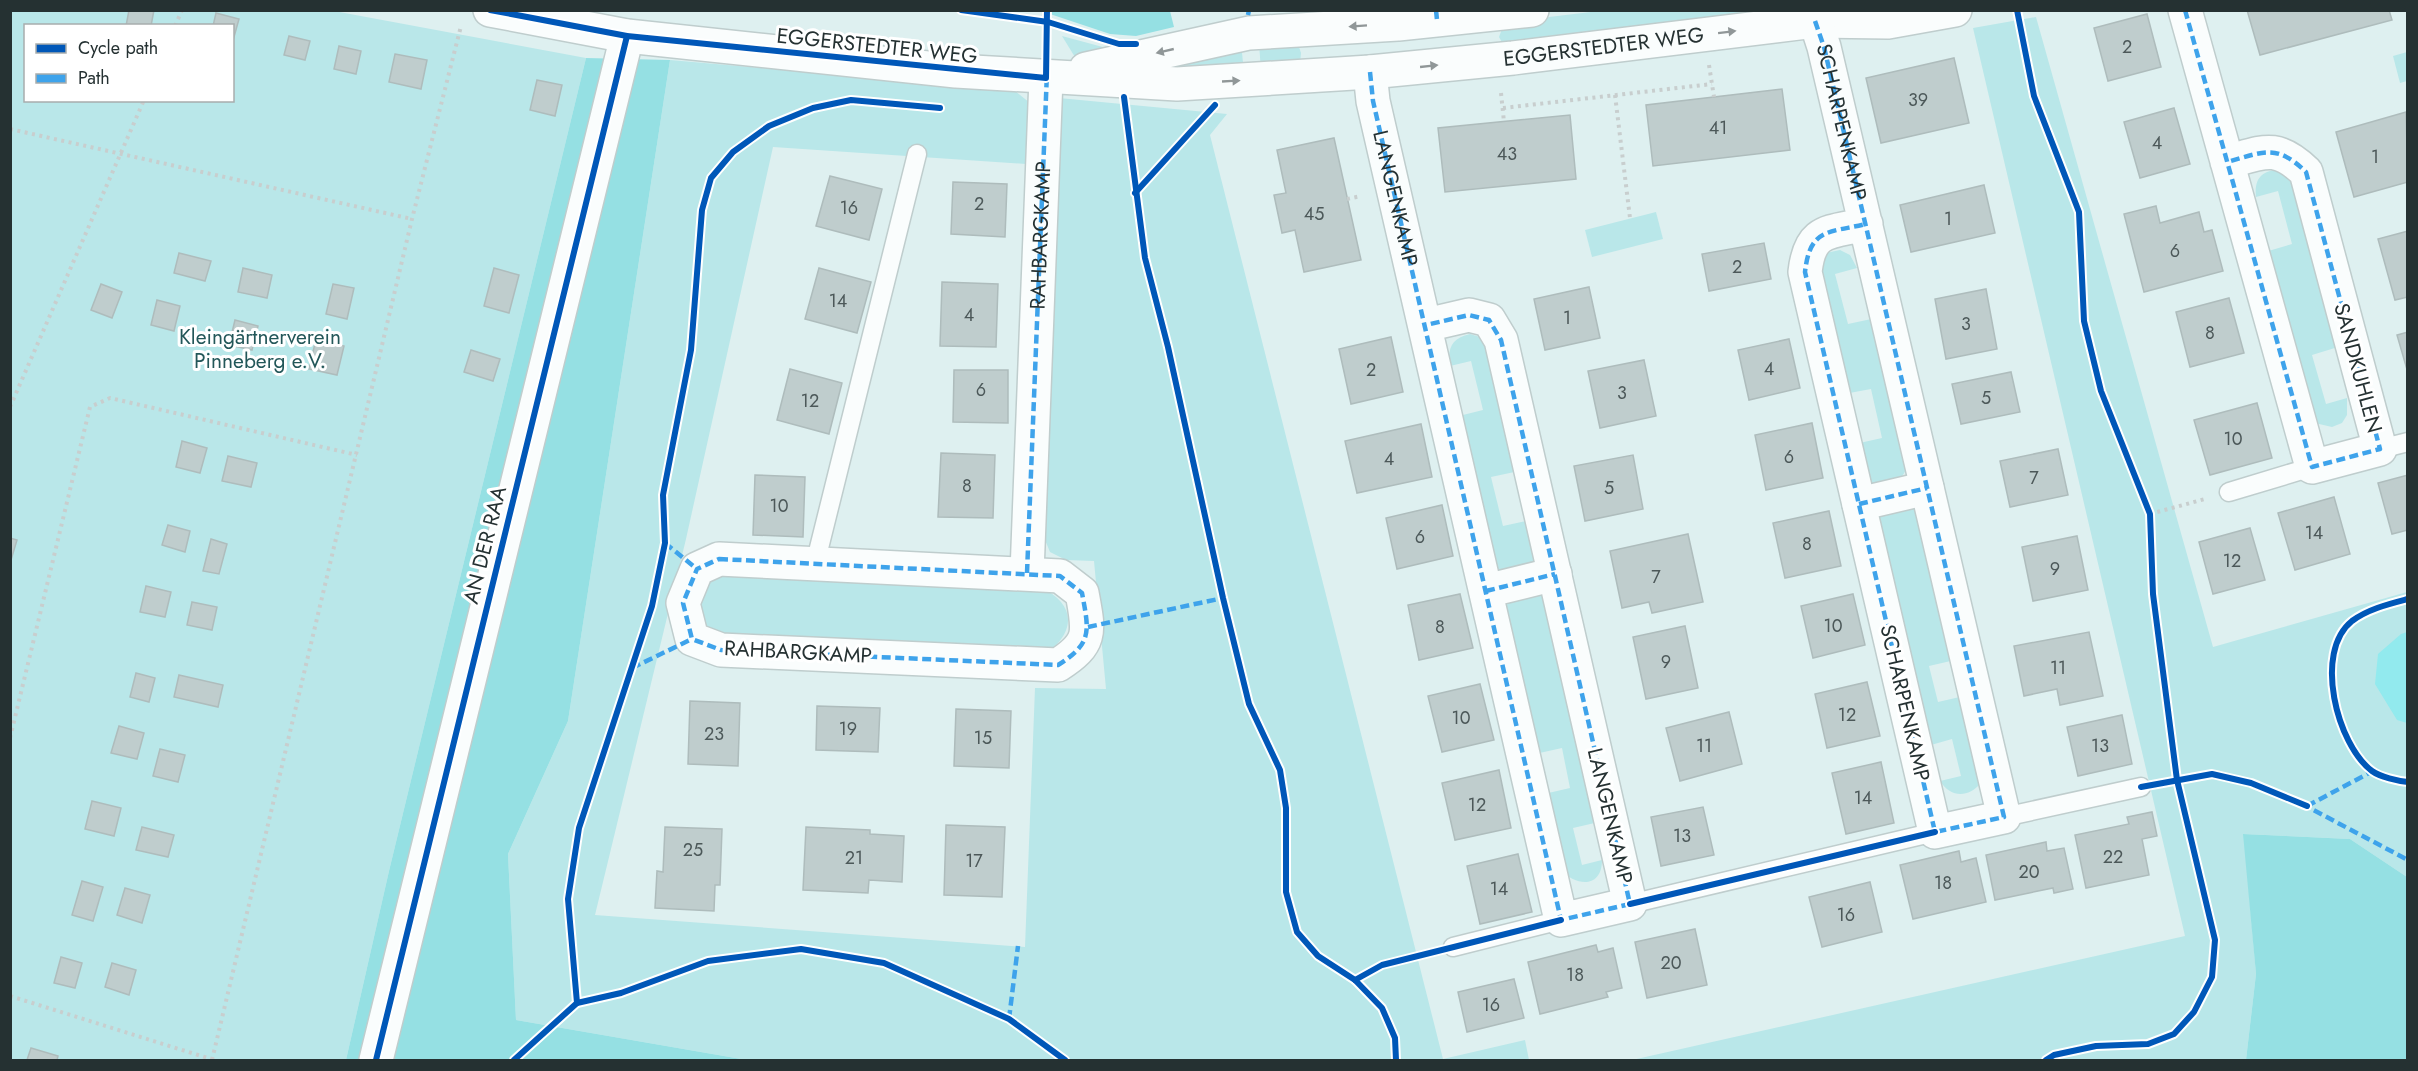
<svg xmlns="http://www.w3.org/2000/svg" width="2418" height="1071" viewBox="0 0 2418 1071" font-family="Jost,sans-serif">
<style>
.green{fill:#b9e7e9;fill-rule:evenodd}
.forest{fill:#95e0e3}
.water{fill:#92eaee}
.building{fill:#bfcdcd;stroke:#aebcbc;stroke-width:1.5}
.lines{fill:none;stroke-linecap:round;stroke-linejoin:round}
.service-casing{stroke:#bfcdcd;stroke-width:21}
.minor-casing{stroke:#bfcdcd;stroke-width:36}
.path{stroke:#c8cece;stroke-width:4;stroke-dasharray:3 4.5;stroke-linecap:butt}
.service{stroke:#fafdfd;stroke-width:18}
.minor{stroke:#fafdfd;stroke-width:33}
.quiet{stroke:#3ea3eb;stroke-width:4.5;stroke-dasharray:9 4.5;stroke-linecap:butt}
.cycleway-casing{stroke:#fff;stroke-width:10}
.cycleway{stroke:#0057b8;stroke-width:6}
.oneway{fill:#909798}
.labels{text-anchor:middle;stroke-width:6;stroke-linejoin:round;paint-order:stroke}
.number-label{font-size:18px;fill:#4c5859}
.street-label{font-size:21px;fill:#253132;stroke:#fff}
.park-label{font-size:21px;fill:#235759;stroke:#fff}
</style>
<rect width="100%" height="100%" fill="#def0f0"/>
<g class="green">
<path d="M10 11H334L586 58 389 871 346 1060H11ZM26 26H232V100H26Z"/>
<path d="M1599 11H1758L1755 18 1504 46 1499 37 1502 29 1508 22Z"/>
<path d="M2036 17 2213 647 2407 592V877L2350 839 2244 834 2256 974 2246 1060H1632L2185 936 1973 28Z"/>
<path d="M1062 36 1125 53 1078 62Z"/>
<path d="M1241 43 1244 72 1175 70V64Z"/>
<path d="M1259 43 1298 44 1301 53 1300 63 1261 71Z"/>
<path d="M2407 52V81L2400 83 2393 56Z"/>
<path d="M670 60 1014 90 1030 103 1026 164 773 147 686 539 595 915 1025 947 1035 688 1106 689 1094 561 1066 560 1050 552 1043 535 1059 98 1227 114 1210 135 1443 1059 1525 1040 1529 1060H747L516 1020 508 854 568 721Z"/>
<path d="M2280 169 2289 175 2295 185 2338 347 2312 355 2326 404 2347 398V415L2342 423 2332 427 2315 423 2265 252 2292 244 2278 191 2256 197C2254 178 2262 171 2280 169Z"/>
<path d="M1656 212 1663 239 1592 257 1585 230Z"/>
<path d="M1840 250 1850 255 1857 268 1835 274 1848 324 1876 318 1908 463C1903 483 1890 490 1871 483L1855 444 1882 438 1871 389 1844 394 1817 262 1826 253Z"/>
<path d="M1470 334 1483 338 1490 347 1519 471 1491 477 1503 526 1530 520 1535 560C1522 571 1513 574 1497 570L1455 417 1483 410 1471 361 1450 366C1447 348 1452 338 1470 334Z"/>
<path d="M1906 506 1917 509 1955 660 1929 666 1938 702 1964 696 1981 783C1968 798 1951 798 1940 781L1961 776 1952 739 1931 745 1906 658 1878 515Z"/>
<path d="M734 572 1041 588C1071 601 1078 626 1052 649L727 639C717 635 705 631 700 620 694 606 703 584 716 577 720 574 729 574 734 572Z"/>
<path d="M1530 593 1542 596 1549 605 1599 822 1573 828 1582 865 1602 860C1602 888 1577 887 1561 870L1544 794 1570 788 1562 748 1535 754 1503 612C1509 598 1516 596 1530 593Z"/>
</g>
<g class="forest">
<path d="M1041 11H1170L1174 27 1136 36 1110 34Z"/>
<path d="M586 58 670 60 568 721 508 854 516 1020 747 1060H346L389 871Z"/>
<path d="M2243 834 2350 839 2407 877V1059L2246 1060 2256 974Z"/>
</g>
<path class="water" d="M2407 632H2408L2407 723 2397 720 2375 684 2378 654 2401 634Z"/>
<g class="building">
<path d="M129 10H154L151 26H126Z"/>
<path d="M2247 10H2389L2392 20 2260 55Z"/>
<path d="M216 13 239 19 232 44V26H213Z"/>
<path d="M2147 14 2161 67 2108 81 2094 28Z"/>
<path d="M289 36 310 41 305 60 284 55Z"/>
<path d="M339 46 361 51 356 74 334 69Z"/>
<path d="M395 54 427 60 421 89 389 82Z"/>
<path d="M1954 58 1969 123 1881 143 1866 78Z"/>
<path d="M537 80 562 85 555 116 530 110Z"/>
<path d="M1782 89 1790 150 1653 166 1646 105Z"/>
<path d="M2174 108 2190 164 2140 178 2124 122Z"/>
<path d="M2406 112 2408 182 2354 197 2336 132Z"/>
<path d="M1570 115 1576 179 1445 192 1438 128Z"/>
<path d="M1334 138 1361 260 1304 272 1295 230 1282 233 1274 195 1286 193 1277 150Z"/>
<path d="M830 176 882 189 869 240 816 226Z"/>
<path d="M953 182 1007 184 1005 237 951 234Z"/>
<path d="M1984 185 1995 233 1911 252 1900 205Z"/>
<path d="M2156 206 2160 223 2199 212 2204 232 2212 230 2223 271 2144 292 2124 214Z"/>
<path d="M2408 231V297L2395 300 2378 239Z"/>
<path d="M1764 243 1771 279 1709 291 1702 254Z"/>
<path d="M179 253 211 261 205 281 174 273Z"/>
<path d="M243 268 272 275 267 298 238 292Z"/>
<path d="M494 268 519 275 509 313 484 306Z"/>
<path d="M819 268 871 282 857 333 805 319Z"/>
<path d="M942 282 998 284 996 347 940 346Z"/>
<path d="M101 284 122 292 112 318 91 310Z"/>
<path d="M333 284 354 288 347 319 326 314Z"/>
<path d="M1589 287 1600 338 1545 350 1534 299Z"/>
<path d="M1986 289 1997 349 1946 359 1935 299Z"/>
<path d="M2229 298 2244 353 2190 367 2176 312Z"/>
<path d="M157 300 180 306 174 331 151 325Z"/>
<path d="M235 320 258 326 252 350 229 345Z"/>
<path d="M2408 332V373L2397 335Z"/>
<path d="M1391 337 1403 392 1351 404 1339 349Z"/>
<path d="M316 339 344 346 337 375 309 369Z"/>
<path d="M1789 339 1800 388 1749 400 1738 350Z"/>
<path d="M471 350 500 359 493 381 464 372Z"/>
<path d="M1644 360 1656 416 1600 428 1588 371Z"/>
<path d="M790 369 842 383 829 434 777 420Z"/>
<path d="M954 370H1008V423L953 422Z"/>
<path d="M2011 372 2020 412 1961 424 1952 384Z"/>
<path d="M2257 403 2272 458 2210 475 2194 420Z"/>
<path d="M1812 423 1823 478 1766 490 1755 435Z"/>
<path d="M1421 424 1432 477 1357 493 1345 441Z"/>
<path d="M182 441 207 448 200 473 176 467Z"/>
<path d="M2058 449 2068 495 2010 507 2000 461Z"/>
<path d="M941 453 995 455 993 518 938 517Z"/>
<path d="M1633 455 1643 509 1585 521 1574 466Z"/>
<path d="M228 456 257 463 251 487 222 481Z"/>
<path d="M755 475 805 477 803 537 753 535Z"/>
<path d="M2408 475V530L2392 534 2378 483Z"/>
<path d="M2334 497 2350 554 2295 570 2278 513Z"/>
<path d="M1442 505 1453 556 1397 569 1386 518Z"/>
<path d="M1829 511 1841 566 1785 578 1773 523Z"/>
<path d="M168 525 190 531 185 552 162 545Z"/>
<path d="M2250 528 2265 580 2213 594 2199 542Z"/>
<path d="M1688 534 1703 602 1652 613 1649 602 1622 608 1610 551Z"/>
<path d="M2077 536 2088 590 2033 601 2022 547Z"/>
<path d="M10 538 17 540 11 560H10Z"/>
<path d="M211 539 227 544 219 574 203 571Z"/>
<path d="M146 586 171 592 165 617 140 612Z"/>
<path d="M1460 594 1473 648 1419 660 1408 605Z"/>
<path d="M1853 594 1865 645 1813 658 1801 606Z"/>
<path d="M192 602 217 607 212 630 187 625Z"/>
<path d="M1685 626 1698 688 1646 699 1633 637Z"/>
<path d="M2089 632 2103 696 2060 705 2057 689 2024 696 2014 646Z"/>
<path d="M136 673 155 678 149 702 130 697Z"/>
<path d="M179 675 223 685 218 707 174 697Z"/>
<path d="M1867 682 1880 736 1827 748 1815 694Z"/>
<path d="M1480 684 1494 740 1442 752 1428 696Z"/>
<path d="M690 701 740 703 738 766 688 764Z"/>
<path d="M817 706 880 708 878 752 816 750Z"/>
<path d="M956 709 1011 711 1009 768 954 766Z"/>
<path d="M1729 712 1742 764 1680 781 1666 728Z"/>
<path d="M2122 715 2132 764 2078 776 2067 727Z"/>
<path d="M119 726 144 733 137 759 111 753Z"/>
<path d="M160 749 185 755 178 782 153 776Z"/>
<path d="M1881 762 1894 823 1846 834 1832 773Z"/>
<path d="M1499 770 1511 828 1455 840 1442 783Z"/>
<path d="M92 801 121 808 114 836 85 829Z"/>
<path d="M1703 807 1714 855 1661 866 1651 817Z"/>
<path d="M2152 812 2157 836 2142 839 2149 875 2086 888 2075 835 2129 824 2127 817Z"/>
<path d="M946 825 1005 827 1002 897 944 895Z"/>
<path d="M142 827 174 835 168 857 136 850Z"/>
<path d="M665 827 722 829 720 885H715L714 911 655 908 657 871 663 872Z"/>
<path d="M806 827 870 830V834L904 836 902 882 869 880 868 893 803 890Z"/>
<path d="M2046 842 2047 851 2064 848 2073 889 2054 893 2053 888 1995 900 1986 855Z"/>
<path d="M1959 851 1961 862 1976 858 1986 902 1913 919 1900 865Z"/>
<path d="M1518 854 1532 912 1480 924 1467 866Z"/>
<path d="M82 881 103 887 93 921 72 915Z"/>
<path d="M1870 882 1882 932 1822 947 1809 897Z"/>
<path d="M125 888 150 895 142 923 117 915Z"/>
<path d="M1695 929 1707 985 1647 998 1635 942Z"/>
<path d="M1596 945 1598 952 1613 948 1622 988 1606 992 1608 997 1540 1014 1528 962Z"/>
<path d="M61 957 82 963 75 988 54 983Z"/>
<path d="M112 963 136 970 129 995 105 987Z"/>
<path d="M1514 979 1524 1018 1467 1032 1458 992Z"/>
<path d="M31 1048 58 1056 57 1060H27Z"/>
</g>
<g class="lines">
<g class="service-casing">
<g id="service">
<path d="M2380 449 2408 442"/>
<path d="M2229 492 2312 467"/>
<path d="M815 564 917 154"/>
<path d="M2004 817 2141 787"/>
<path d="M1630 904 1935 832"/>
<path d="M1453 947 1561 920"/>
</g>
</g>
<g class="minor-casing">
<g id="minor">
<path id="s1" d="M490 10 627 36 956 71 1177 84 1370 72 1513 58 1815 21 1888 22 1955 10"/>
<path id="s2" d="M1812 10 1824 47 2004 817 1935 832 1805 272C1810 228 1828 233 1866 224"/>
<path d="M2185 10 2312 467 2380 449 2306 172C2276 143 2264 152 2227 162"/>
<path d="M1086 69 1249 33 1398 24 1532 10"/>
<path id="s3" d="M1370 72 1373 101 1561 920 1630 904 1501 340 1489 320 1469 315 1426 325"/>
<path d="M1859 504 1927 488"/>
<path d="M719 559 1060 576 1082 593C1089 631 1093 643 1058 665L721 650 692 639 683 603 697 569Z"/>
<path d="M1027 573 1046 78"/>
<path d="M1486 591 1555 574"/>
<path d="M376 1060 627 36"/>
</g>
</g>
<g class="path">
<path d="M175 26 182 10"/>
<path d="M1709 65 1714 97"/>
<path d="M1501 93 1504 122"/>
<path d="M1615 95 1630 218"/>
<path d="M1503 108 1712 84"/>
<path d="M10 129 412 219"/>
<path d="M1347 199 1361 196"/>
<path d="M10 407 144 100"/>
<path d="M2150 514 2205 499"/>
<path d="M10 738 90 407 110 398 357 455"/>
<path d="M10 996 214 1060"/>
<path d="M212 1060 412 219 461 26"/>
</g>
<use href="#service" class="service"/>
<use href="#minor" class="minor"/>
<g class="quiet">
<path d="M1436 10 1437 20"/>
<path d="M2185 10 2312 467 2380 449 2306 172C2276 143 2264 152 2227 162"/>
<path d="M1248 15 1249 10"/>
<path d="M1815 21 1824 47 2004 817 1935 832 1805 272C1810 228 1828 233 1866 224"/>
<path d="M1370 72 1373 101 1561 920 1630 904 1501 340 1489 320 1469 315 1426 325"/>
<path d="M1859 504 1927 488"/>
<path d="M665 543 697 569"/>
<path d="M719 559 1060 576 1082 593C1089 631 1093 643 1058 665L721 650 692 639 683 603 697 569Z"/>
<path id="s4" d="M1027 573 1047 72"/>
<path d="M1486 591 1555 574"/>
<path d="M1088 627 1223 598"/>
<path d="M632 668 692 639"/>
<path d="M2302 804 2408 860"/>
<path d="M2307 806 2373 771"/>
<path d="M1009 1019 1018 946"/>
</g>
<g class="cycleway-casing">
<g id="cycleway">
<path d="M490 10 627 36 1046 78 1047 10"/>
<path d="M961 10 1048 22 1119 44H1136"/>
<path d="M2017 10 2034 96 2079 212 2084 321 2101 391 2150 514 2153 594 2177 780 2215 940 2212 977 2194 1012 2174 1034 2148 1044 2096 1046 2054 1055 2046 1060"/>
<path d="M1124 97 1145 258 1168 347 1223 598 1249 704 1280 770 1286 808V892L1297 932 1318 956 1355 980 1382 1008 1395 1038 1396 1060"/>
<path d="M1135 193 1215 105"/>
<path d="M2408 599C2389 604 2368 609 2352 621 2313 652 2337 745 2372 771 2380 777 2398 781 2408 782"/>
<path d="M2141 787 2212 774 2251 783 2307 806"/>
<path d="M1630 904 1935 832"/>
<path d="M1355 980 1382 965 1561 920"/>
<path d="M577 1003 621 993 708 961 801 949 884 963 1009 1019 1065 1060"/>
<path d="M376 1060 627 36"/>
<path d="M514 1060 577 1003 568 899 579 828 652 606 665 543 663 495 691 350 702 210 711 178 733 152 769 126 813 108 851 100 940 108"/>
</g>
</g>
<use href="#cycleway" class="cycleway"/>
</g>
<defs><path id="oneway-solid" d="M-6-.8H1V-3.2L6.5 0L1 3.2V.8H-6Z" transform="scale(1.5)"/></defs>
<g class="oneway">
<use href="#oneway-solid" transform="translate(1358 26) rotate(176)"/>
<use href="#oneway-solid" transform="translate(1727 32) rotate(-7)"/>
<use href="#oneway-solid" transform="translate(1165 51) rotate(167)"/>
<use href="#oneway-solid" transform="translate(1429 66) rotate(-6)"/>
<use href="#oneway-solid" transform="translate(1231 81) rotate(-3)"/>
</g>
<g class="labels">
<g class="number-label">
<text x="2127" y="53">2</text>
<text x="1918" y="106">39</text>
<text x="1718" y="134">41</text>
<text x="2157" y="149">4</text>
<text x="1507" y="160">43</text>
<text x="2375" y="163">1</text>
<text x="979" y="210">2</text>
<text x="849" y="214">16</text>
<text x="1314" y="220">45</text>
<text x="1948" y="225">1</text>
<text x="2175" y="257">6</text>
<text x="1737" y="273">2</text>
<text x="838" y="307">14</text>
<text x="969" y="321">4</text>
<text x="1567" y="324">1</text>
<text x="1966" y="330">3</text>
<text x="2210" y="339">8</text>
<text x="1769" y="375">4</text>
<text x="1371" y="376">2</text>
<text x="981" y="396">6</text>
<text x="1622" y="399">3</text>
<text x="1986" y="404">5</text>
<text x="810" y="407">12</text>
<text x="2233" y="445">10</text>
<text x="1789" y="463">6</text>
<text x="1389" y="465">4</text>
<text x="2034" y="484">7</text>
<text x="967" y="492">8</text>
<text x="1609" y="494">5</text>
<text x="779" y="512">10</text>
<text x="2314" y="539">14</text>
<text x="1420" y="543">6</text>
<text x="1807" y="550">8</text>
<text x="2232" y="567">12</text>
<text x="2055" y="575">9</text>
<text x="1656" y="583">7</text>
<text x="1833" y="632">10</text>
<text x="1440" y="633">8</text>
<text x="1666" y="668">9</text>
<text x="2058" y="674">11</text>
<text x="1847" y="721">12</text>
<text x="1461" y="724">10</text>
<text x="848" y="735">19</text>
<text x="714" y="740">23</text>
<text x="983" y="744">15</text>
<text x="1704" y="752">11</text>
<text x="2100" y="752">13</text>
<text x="1863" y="804">14</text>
<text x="1477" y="811">12</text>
<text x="1682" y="842">13</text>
<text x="693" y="856">25</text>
<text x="2113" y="863">22</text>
<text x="854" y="864">21</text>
<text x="974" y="867">17</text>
<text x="2029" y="878">20</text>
<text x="1943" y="889">18</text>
<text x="1499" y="895">14</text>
<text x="1846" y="921">16</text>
<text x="1671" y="969">20</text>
<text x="1575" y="981">18</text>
<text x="1491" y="1011">16</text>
</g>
<g class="street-label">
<text transform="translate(877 46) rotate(6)" y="7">EGGERSTEDTER WEG</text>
<text dy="7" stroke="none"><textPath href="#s1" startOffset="1120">EGGERSTEDTER WEG</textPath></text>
<text dy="7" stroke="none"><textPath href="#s2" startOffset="116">SCHARPENKAMP</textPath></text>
<text dy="7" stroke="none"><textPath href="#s3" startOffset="129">LANGENKAMP</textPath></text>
<text dy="7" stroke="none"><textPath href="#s4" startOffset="338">RAHBARGKAMP</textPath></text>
<text transform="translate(2358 368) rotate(75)" y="7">SANDKUHLEN</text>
<text transform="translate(485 545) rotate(-76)" y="7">AN DER RAA</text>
<text transform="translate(798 652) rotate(3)" y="7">RAHBARGKAMP</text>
<text transform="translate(1905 703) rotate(77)" y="7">SCHARPENKAMP</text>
<text transform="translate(1610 816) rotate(77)" y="7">LANGENKAMP</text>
</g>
<g class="park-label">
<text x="260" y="344">Kleingärtnerverein<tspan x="260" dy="24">Pinneberg e.V.</tspan></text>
</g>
</g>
<rect width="2418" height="1071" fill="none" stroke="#253132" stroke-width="24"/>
<rect x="24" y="24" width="210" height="78" fill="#ffffff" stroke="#a8adad" stroke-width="1.5"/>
<rect x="36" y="44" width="30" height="9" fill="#0057b8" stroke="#a8adad" stroke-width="1.5"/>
<text x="78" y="54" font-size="18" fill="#253132">Cycle path</text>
<rect x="36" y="74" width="30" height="9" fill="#3ea3eb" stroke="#a8adad" stroke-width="1.5"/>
<text x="78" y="84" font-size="18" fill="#253132">Path</text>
</svg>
